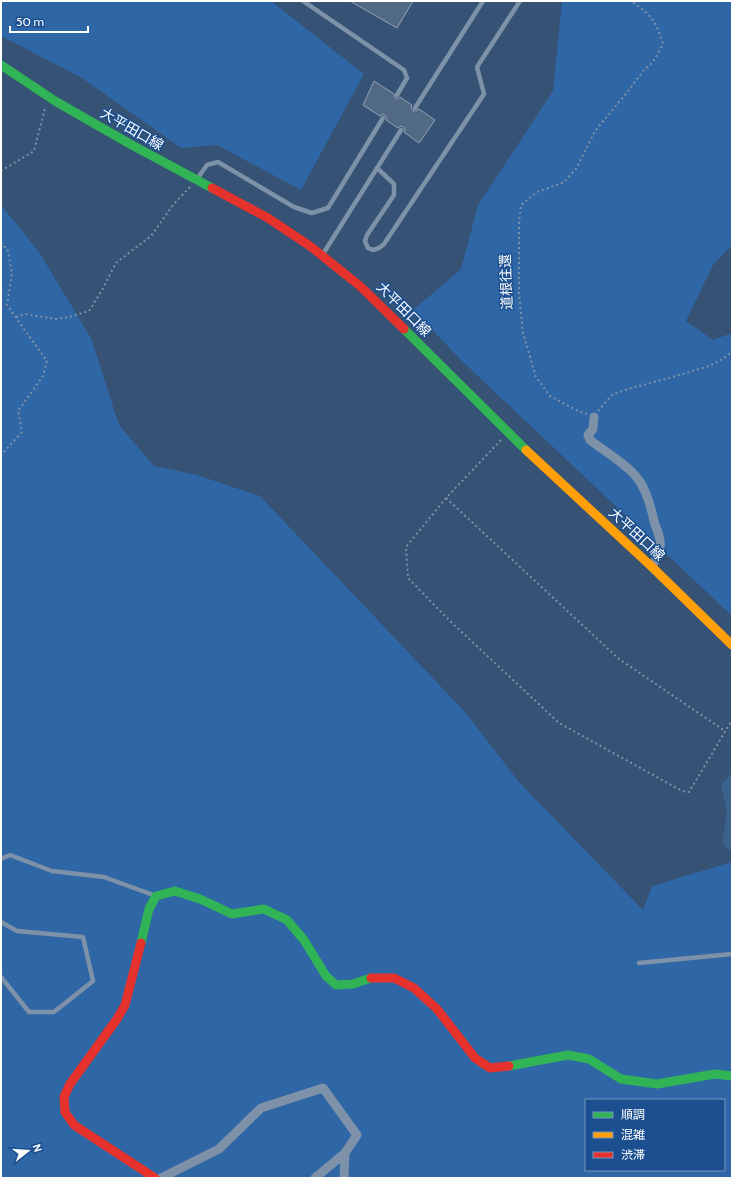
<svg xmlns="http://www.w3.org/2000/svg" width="733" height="1179" font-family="Cabin,'Noto Sans JP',sans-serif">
<rect width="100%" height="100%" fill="#365274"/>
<g fill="#2f66a5" fill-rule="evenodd">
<polygon points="1,1 271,1 364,74 301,190 217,145 181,148 82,78 1,36"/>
<polygon points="562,1 732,1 732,245 713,265 686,321 713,340 732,333 732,616 463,362 413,310 461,269 478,205 553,91"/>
<path d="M1,205l38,47 52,86 28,87 35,41 43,9 63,21 206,217 53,69 124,128 9,-24 80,-24v316h-731zM586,1100h138v70h-138z"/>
</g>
<polygon fill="#3b618d" points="732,773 732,850 730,851 722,843 727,812 721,785"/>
<g fill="#526984" stroke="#92a2b6">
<polygon points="350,1 413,1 397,28"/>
<polygon points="374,81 394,94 395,98 397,99 400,97 412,105 411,108 413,111 416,111 419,109 435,120 419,143 404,132 405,130 403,127 401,126 398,128 386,120 387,118 385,115 383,114 380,116 363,105"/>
</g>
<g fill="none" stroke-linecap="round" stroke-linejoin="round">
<g stroke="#7d92a8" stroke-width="2" stroke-dasharray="2 3" stroke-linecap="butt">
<polyline points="1,171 34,151 45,108"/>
<polyline points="1,242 8,251 12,274 7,305 47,361 43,376 18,411 22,432 1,455"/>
<polyline points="16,317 25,314 56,319 69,317 89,311 102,290 116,263 151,236 173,205 190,187"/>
<polyline points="598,411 612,395 628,389 669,378 709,366 721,360 732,352"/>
<path d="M587,414l-11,-4 -26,-14 -14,-19 -13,-44 -4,-39v-71l2,-18 16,-13 14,-5 13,-5 12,-13 19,-38 30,-36 19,-25 9,-8 10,-18c-7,-24 -12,-29 -32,-43"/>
<polyline points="501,440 446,498 406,547 408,578 450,621 559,723 682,791 689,792 732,720"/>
<polyline points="446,498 619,659 725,731"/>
</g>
<g stroke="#7d92a8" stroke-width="4.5">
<polyline points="303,1 404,70 407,78 397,95"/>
<polyline points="415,108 483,1"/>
<polyline points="377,168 394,184 394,195 367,235 365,241 368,248 373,250 379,248 384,244 484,94 477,67 520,1"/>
<polyline points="197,179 207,165 218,162 294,207 312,213 328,208 383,118"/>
<polyline points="323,254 401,130"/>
<polyline points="1,859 10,855 52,871 104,877 156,896"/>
<polyline points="1,922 17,931 83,937 93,981 54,1012 29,1012 1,977"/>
<polyline points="639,963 732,954"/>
</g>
<g stroke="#7d92a8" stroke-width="9">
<path d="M594,417l-1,12 -5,6 2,5c15,12 37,24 48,39 9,12 13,28 16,42 1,5 4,10 5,15 4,12 -2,21 -7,31"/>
<polyline points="161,1178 219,1149 261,1108 323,1088 357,1135 345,1153 315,1178"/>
<polyline points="344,1178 345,1153"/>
</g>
<g stroke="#30b455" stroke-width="9">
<polyline points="1,65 55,101 130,144 212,188"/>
<polyline points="404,329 526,450"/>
<polyline points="141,943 149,909 156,896 175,891 200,899 232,914 264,909 287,920 304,940 326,976 336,985 353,984 371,978"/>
<polyline points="509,1066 568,1055 589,1059 621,1079 657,1084 715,1074 732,1076"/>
</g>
<polyline stroke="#ff9f0a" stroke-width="9" points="526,450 652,567 732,645"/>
<g stroke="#e5322d" stroke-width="9">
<polyline points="212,188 268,218 310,246 360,286 404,329"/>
<polyline points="141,943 125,1005 117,1019 70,1084 64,1097 65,1112 74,1125 155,1178"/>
<polyline points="371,978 394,978 414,988 437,1009 475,1058 490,1068 509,1066"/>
</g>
</g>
<g text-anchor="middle" stroke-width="3" stroke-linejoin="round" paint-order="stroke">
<g font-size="14" fill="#fff" stroke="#1b4f8f">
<text transform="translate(132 129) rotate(30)" y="5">大平田口線</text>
<text transform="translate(506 282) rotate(-92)" y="5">道根往還</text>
<text transform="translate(404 309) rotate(45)" y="5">大平田口線</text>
<text transform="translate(637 534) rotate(43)" y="5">大平田口線</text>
</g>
</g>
<rect width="733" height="1179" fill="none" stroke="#ffffff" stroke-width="4"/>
<rect x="585" y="1099" width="140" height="72" fill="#1b4f8f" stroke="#7695bc"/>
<rect x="593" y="1112" width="20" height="6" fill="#30b455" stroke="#7695bc"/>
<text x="621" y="1119" font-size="12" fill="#ffffff">順調</text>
<rect x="593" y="1132" width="20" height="6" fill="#ff9f0a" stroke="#7695bc"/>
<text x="621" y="1139" font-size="12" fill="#ffffff">混雑</text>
<rect x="593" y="1152" width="20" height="6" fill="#e5322d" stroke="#7695bc"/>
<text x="621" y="1159" font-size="12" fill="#ffffff">渋滞</text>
<g transform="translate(28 1151) rotate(73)" stroke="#1b4f8f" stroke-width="3" paint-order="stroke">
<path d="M0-3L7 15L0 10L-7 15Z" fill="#ffffff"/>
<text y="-6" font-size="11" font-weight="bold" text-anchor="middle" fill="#ffffff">N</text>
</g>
<path d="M10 26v6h78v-6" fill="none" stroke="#ffffff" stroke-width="2"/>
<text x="16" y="26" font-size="12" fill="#ffffff" stroke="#1b4f8f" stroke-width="3" paint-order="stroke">50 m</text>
</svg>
